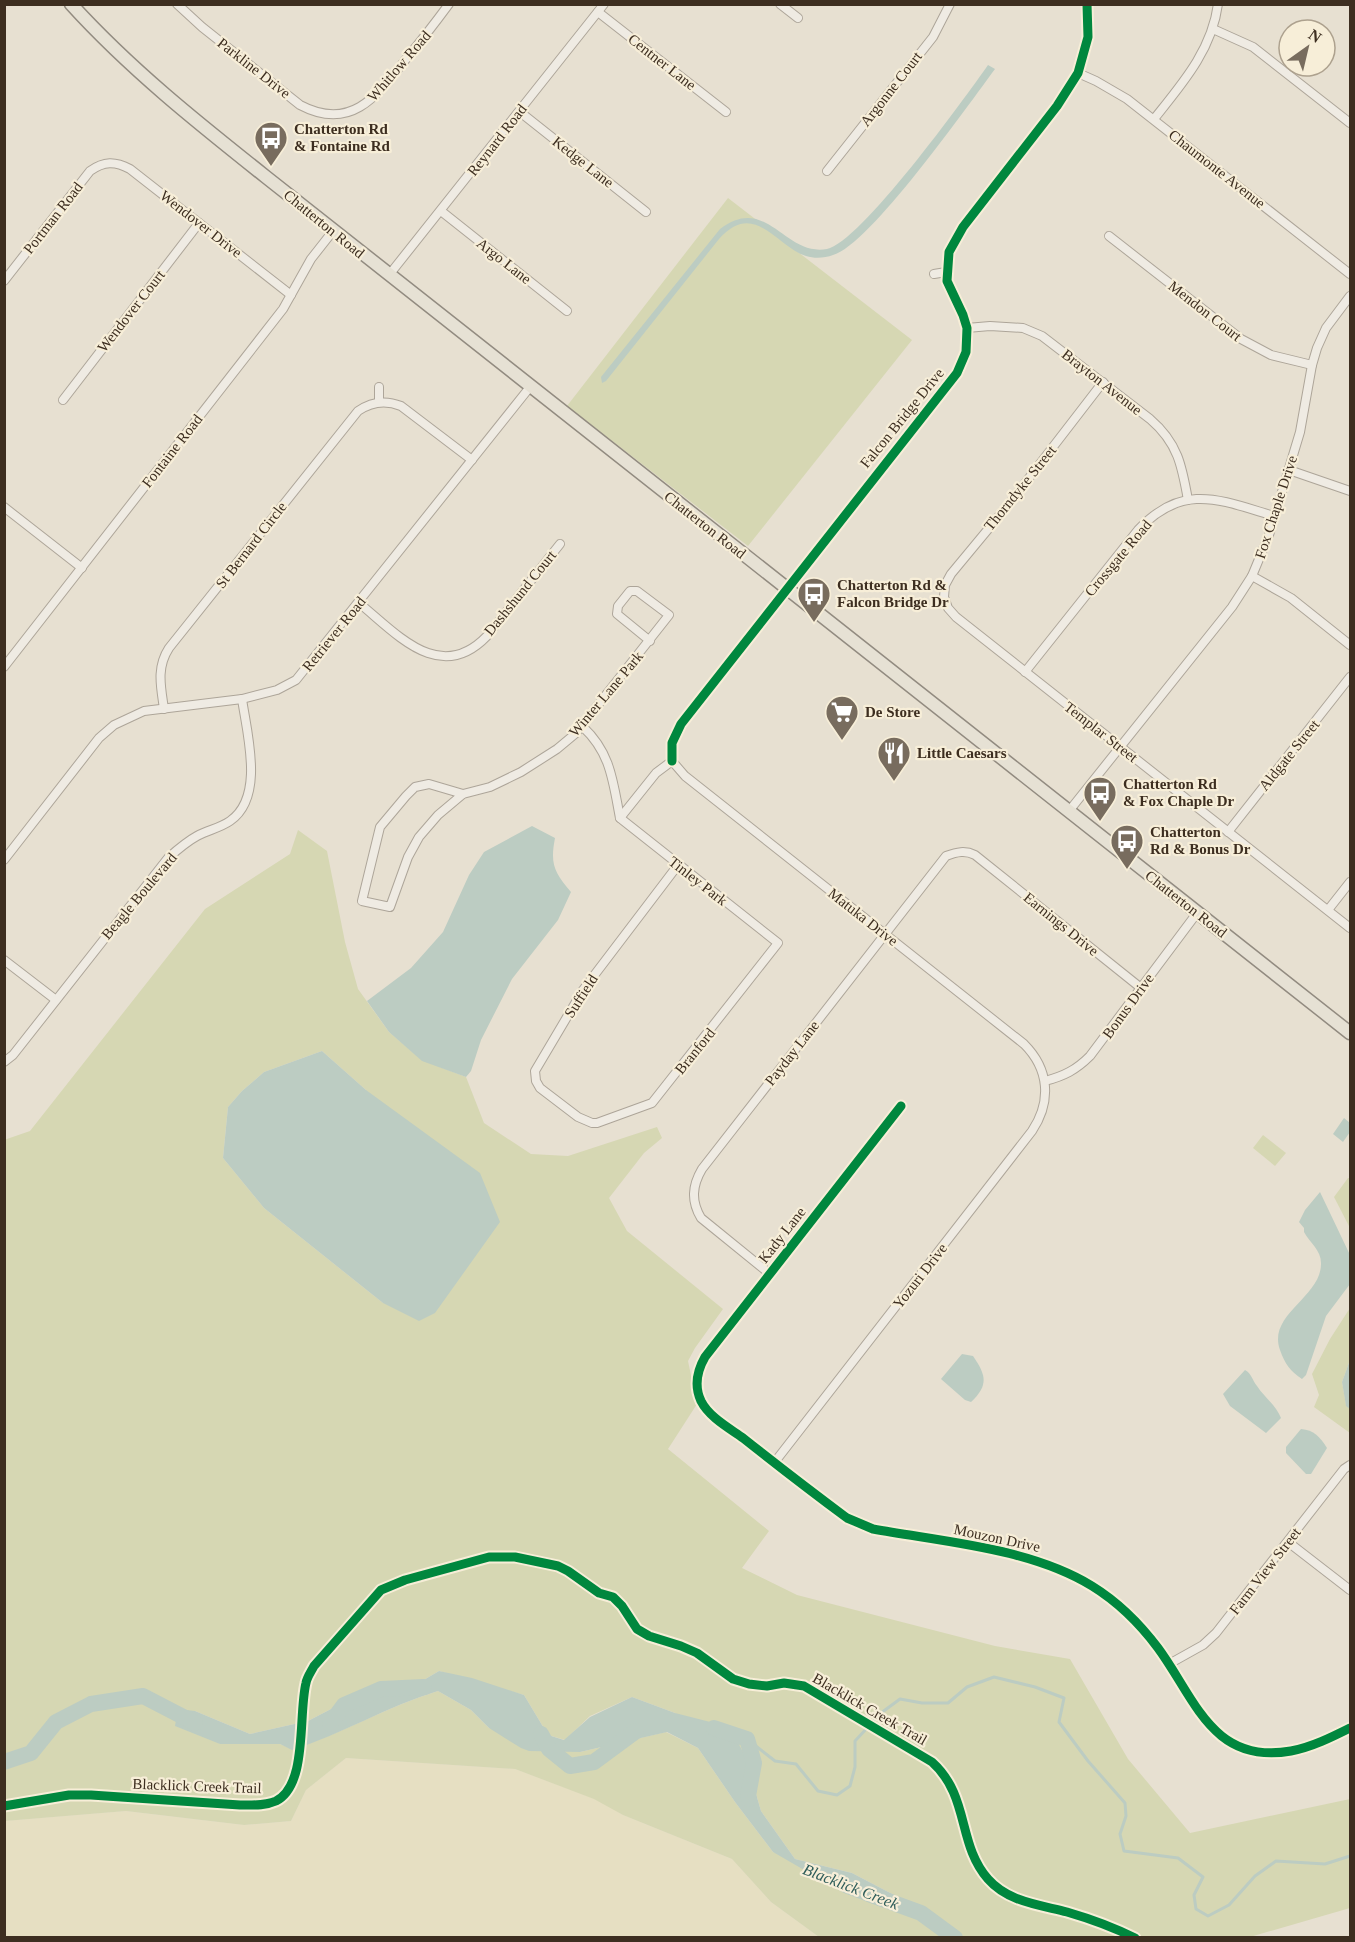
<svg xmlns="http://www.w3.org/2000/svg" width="1355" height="1942" font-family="'Times New Roman',serif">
<rect width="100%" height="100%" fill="#e7e0d1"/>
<polygon fill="#e6dfc2" points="346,1758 515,1769 598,1800 623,1815 732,1859 771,1902 819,1937 5,1937 4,1821 126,1811 244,1825 291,1821 306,1790"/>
<g fill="#d6d7b3" fill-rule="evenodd">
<polygon points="728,198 912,340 748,546 567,406"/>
<path d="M298,830l29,21 18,91 13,47 31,43 33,28 44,17 18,46 47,31 37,2 89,-29 5,11 -18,15 -35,45 18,33 96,78 -28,39 -7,13 9,43 -29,45 101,82 -27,37 55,27 198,51 75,13 58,100 62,74 160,-34v109l-100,29h-431l-48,-35 -39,-43 -109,-44 -29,-16 -79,-30 -169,-11 -40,32 -15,31 -47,4 -118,-14 -121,10 -1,-681 26,-9 175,-222 85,-55zM322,1051l44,39 17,213 -119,-95 -41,-50 5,-51 14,-16 22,-19zM439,1671l85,24 24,40 17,5 25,-24 42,-19 43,16 70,43 16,55 34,48 57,14 44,23 -123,-44 -38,-50 -37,-54 -32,-16 -86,20 -91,-24 -18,-18 -33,-19c-50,15 -96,43 -146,58l-12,-5h-60l-25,-33 55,23 58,-13 23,-12 45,-11 46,-17z"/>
<polygon points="1263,1135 1286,1153 1275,1166 1253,1148"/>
<polygon points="1348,1178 1350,1178 1350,1228 1334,1197"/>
<polygon points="1350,1308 1350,1360 1342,1382 1346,1405 1350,1409 1350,1433 1314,1407 1319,1395 1312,1374 1330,1339"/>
</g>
<g fill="#bcccc2">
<path d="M988,65l7,4c-26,35 -126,177 -162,186 -8,3 -18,4 -27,1 -30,-9 -51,-57 -87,-17l-113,142 -4,2 -1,-6 119,-148c47,-36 64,28 107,20 33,-6 138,-151 161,-184z"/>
<path d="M532,826l23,12c-5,26 -1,34 16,54l-13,28 -46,59 -31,61 -10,31 -5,6 -44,-16 -33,-29 -22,-31 44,-33 32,-36 26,-57 15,-23z"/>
<polygon points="322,1051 366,1090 480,1173 500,1222 435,1313 419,1321 383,1303 264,1208 223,1158 228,1107 242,1091 264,1072"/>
<polygon points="1344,1118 1350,1123 1350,1132 1343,1142 1333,1134"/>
<path d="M1320,1192l30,63v29l-24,32 -20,59 -4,4c-12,-8 -17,-15 -22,-29 -13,-36 42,-53 41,-87 0,-13 -11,-20 -17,-31v-4l-5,-6 6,-12z"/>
<path d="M962,1354l11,2c13,19 16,29 -2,46l-6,-2 -24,-21z"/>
<polygon points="1350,1360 1350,1409 1346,1406 1342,1382"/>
<path d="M1245,1370c7,4 7,10 12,16 7,11 19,19 24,32l-15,15 -36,-27 -7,-12z"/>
<path d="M1301,1429c13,1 19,8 26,19l-16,26h-5l-20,-21v-6z"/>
<path d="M439,1671l33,7 52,17 24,40 16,5 26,-23 42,-20 43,16 55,14 15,29 16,55 34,48 57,14 44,23 -12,12 -40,-15 -71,-41 -38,-50 -37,-54 -31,-16 -87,20 -51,-1 -8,-3 -32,-20 -18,-18 -33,-19c-50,15 -96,43 -146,59l-12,-6h-60l-45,-18 3,-17 17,2 55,23 58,-13 23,-12 46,-11 45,-17z"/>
</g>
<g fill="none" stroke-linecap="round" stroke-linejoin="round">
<polyline stroke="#bcccc2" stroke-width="3" points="747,1739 775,1761 796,1764 818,1791 837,1795 850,1786 855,1767 855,1741 881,1713 900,1699 922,1703 948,1703 967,1687 994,1677 1035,1687 1064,1698 1059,1722 1088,1761 1125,1803 1126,1816 1120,1834 1124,1851 1178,1858 1203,1877 1194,1895 1196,1909 1208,1916 1229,1905 1255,1876 1276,1861 1325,1864 1350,1856"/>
<g stroke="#bcccc2" stroke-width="16">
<polyline points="330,1724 344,1705 381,1689 424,1687"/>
<polyline points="714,1728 747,1739 754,1763 748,1796 749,1799"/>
<polyline points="541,1734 549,1749 570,1766 594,1762 636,1731"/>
<polyline points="4,1762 31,1753 56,1722 91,1704 143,1696 195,1723"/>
<polyline points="869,1894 921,1913 955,1938"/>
</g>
<defs>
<g id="minor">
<path d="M177,4l25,23 98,78c51,27 77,-9 106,-46 15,-18 29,-36 43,-55"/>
<polyline points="780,4 798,18"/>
<polyline points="598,12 726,112"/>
<polyline points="1213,29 1253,47 1350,123"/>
<polyline points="1078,73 1096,81 1127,99 1350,274"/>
<polyline points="520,112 646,212"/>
<path d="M1154,119c28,-35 58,-69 64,-115"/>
<polyline points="827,171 933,37 950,4"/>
<polyline points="441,211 567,311"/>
<polyline points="1109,236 1241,339 1271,355 1312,365"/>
<polyline points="934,274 946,272"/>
<polyline points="389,275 604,4"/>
<path d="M4,281l86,-110c14,-10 25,-10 40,-2l161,126"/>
<path d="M967,328l23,-2 33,2 19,8 108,83c28,24 32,47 38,81"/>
<polyline points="1103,382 1009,504 951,574 945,585 944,597 948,608 956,617 1350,928"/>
<polyline points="63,400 199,223"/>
<polyline points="379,402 379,387"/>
<polyline points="1289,470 1350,491"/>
<polyline points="4,507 82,568"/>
<polyline points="1252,576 1291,598 1350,645"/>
<path d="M359,603c38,31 81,82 128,33l73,-92"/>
<polyline points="4,667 283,309 311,259 333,231"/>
<path d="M1025,672l113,-142c45,-48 82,-30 136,-14"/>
<path d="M164,709c-3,-22 -8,-41 5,-61l189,-237c13,-9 28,-11 43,-5l71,54"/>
<path d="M583,727c28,26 30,55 37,91l158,125 -126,160 -55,20h-5l-14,-6 -38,-29 -4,-7 -1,-10 48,-81 95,-125"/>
<path d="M672,761l13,15 339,268c25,25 28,57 8,87l-258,332"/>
<polyline points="672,761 672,743 681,724 957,373 966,352 967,328 963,315 947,281 949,252 963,227 1057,106 1078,73 1088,37 1087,4"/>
<polyline points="463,794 429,784 415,787 406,796 380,827 362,901 390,907 408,857 419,837 438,815 463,794 490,787 521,772 557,749 575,734 669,615 637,591 630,591 618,606 617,614 650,641"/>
<polyline points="1069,811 1232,607 1252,576 1269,535 1300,432 1312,365 1317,348 1326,328 1350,296"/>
<polyline points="620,818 656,773 672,761"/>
<polyline points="1228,832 1350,677"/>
<polyline points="4,860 99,738 114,725 144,711 242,699 277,690 296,680 530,387"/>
<polyline points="1328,910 1350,882"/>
<polyline points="4,960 56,1000"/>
<path d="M4,1062l9,-7 155,-197c9,-8 18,-16 29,-22 11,-6 23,-8 33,-15 35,-24 17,-87 12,-122"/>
<path d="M1045,1081c19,-5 31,-11 45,-25l107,-143"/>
<path d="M901,1106l-196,251c-8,14 -11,29 -4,44 8,16 28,27 42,37 34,27 69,54 104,80l26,11c71,13 157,19 219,57 26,16 48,38 66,62 37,50 54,117 133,103 21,-4 41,-14 59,-23"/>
<path d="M770,1274l-69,-56c-10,-17 -9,-32 1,-49l244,-313c11,-4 19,-6 29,-1l166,133"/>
<polyline points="1288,1542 1350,1590"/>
<polyline points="1169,1664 1203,1645 1216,1633 1344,1469 1350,1465"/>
</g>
<path id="primary" d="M71,4c59,65 127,119 195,173l1084,856"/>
</defs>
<use href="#minor" stroke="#ada599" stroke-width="10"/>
<use href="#primary" stroke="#928b80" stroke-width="15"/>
<use href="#minor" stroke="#efebe3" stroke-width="8"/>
<use href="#primary" stroke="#e6e1d4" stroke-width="12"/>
<defs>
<g id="cycleway">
<polyline points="672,761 672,743 681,724 957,373 966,352 967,328 963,315 947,281 949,252 963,227 1057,106 1078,73 1088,37 1087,4"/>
<path d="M901,1106l-196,251c-8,14 -11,29 -4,44 8,16 28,27 42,37 34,27 69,54 104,80l26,11c71,13 157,19 219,57 26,16 48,38 66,62 37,50 54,117 133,103 21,-4 41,-14 59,-23"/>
<path d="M4,1806l65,-11h22l149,10c12,0 25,1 36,-4 32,-16 22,-86 30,-118 1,-6 5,-11 8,-17l67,-76 24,-10 84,-23h26l43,9 10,5 31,22 14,4 9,9 15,23 12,7 32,10 16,7 36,26 16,5 18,2 17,-3 20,3 128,76c38,34 25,82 56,117 20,23 52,26 79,33 24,7 46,15 68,26"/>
</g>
</defs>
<use href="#cycleway" stroke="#f7eed8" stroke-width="13"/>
<use href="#cycleway" stroke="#00873e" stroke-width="9"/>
</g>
<defs>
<symbol id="bus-pin" viewBox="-11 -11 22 30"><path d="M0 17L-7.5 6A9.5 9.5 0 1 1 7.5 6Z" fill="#786c5e" stroke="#f7eed8"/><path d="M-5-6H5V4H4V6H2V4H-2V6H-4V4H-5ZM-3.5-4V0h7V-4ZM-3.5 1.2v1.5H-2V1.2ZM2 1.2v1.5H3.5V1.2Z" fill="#fff"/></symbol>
<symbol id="supermarket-pin" viewBox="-11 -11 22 30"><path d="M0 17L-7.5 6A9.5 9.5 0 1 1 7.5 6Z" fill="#786c5e" stroke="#f7eed8"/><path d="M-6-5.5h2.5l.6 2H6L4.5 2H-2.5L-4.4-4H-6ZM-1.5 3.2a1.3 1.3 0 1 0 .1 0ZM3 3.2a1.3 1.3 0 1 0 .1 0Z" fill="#fff"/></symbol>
<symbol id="restaurant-pin" viewBox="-11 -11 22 30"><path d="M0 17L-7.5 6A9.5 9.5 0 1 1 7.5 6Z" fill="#786c5e" stroke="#f7eed8"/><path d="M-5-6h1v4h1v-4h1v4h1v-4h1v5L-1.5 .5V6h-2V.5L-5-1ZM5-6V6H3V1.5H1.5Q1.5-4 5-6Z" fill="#fff"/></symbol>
</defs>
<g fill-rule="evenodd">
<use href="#bus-pin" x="252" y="119" width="38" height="52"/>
<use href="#bus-pin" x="795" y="575" width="38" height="52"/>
<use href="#supermarket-pin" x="823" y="693" width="38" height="52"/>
<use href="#restaurant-pin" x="875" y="734" width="38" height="52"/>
<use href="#bus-pin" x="1081" y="774" width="38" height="52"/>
<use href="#bus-pin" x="1108" y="822" width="38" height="52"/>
</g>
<g text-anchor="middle" stroke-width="4.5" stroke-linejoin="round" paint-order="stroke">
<g font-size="15" fill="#3d2e20" stroke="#f7eed8">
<text transform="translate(662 62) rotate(38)" y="5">Centner Lane</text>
<text transform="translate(399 66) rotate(-49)" y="5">Whitlow Road</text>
<text transform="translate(254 68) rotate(38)" y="5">Parkline Drive</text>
<text transform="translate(891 89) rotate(-52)" y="5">Argonne Court</text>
<text transform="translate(497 140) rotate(-52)" y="5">Reynard Road</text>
<text transform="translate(583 162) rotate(38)" y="5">Kedge Lane</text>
<text transform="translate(1217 169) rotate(38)" y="5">Chaumonte Avenue</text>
<text transform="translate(53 218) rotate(-52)" y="5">Portman Road</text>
<text transform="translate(201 224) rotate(38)" y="5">Wendover Drive</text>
<text transform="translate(324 224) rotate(39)" y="5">Chatterton Road</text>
<text transform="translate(504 261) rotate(38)" y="5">Argo Lane</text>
<text transform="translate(131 311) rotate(-52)" y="5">Wendover Court</text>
<text transform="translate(1205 311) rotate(38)" y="5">Mendon Court</text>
<text transform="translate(1102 382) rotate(38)" y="5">Brayton Avenue</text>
<text transform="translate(902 418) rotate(-51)" y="5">Falcon Bridge Drive</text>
<text transform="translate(172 451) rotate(-52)" y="5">Fontaine Road</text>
<text transform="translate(1020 488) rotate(-51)" y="5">Thorndyke Street</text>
<text transform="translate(1276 507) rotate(-72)" y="5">Fox Chaple Drive</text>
<text transform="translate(705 525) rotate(38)" y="5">Chatterton Road</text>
<text transform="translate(251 545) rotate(-52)" y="5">St Bernard Circle</text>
<text transform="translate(1118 558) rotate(-50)" y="5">Crossgate Road</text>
<text transform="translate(520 593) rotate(-51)" y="5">Dashshund Court</text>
<text transform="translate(334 634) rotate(-51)" y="5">Retriever Road</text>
<text transform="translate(606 694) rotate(-50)" y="5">Winter Lane Park</text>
<text transform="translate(1101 732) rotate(38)" y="5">Templar Street</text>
<text transform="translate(1289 755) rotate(-51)" y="5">Aldgate Street</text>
<text transform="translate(698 881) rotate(38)" y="5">Tinley Park</text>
<text transform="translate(139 896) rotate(-50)" y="5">Beagle Boulevard</text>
<text transform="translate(1186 904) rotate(38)" y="5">Chatterton Road</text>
<text transform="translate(863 917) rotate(38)" y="5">Matuka Drive</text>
<text transform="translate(1061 924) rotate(39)" y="5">Earnings Drive</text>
<text transform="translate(581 996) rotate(-57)" y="5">Suffield</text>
<text transform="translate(1128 1006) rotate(-54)" y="5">Bonus Drive</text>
<text transform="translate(695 1051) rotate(-51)" y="5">Branford</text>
<text transform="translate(792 1053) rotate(-52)" y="5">Payday Lane</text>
<text transform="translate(782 1235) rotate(-52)" y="5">Kady Lane</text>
<text transform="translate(920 1276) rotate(-52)" y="5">Yozuri Drive</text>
<text transform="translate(997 1538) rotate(12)" y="5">Mouzon Drive</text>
<text transform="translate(1265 1571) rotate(-52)" y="5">Farm View Street</text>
<text transform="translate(870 1709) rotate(30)" y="5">Blacklick Creek Trail</text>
<text transform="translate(197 1786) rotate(2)" y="5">Blacklick Creek Trail</text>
</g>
<g font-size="15" font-weight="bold" fill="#3d2e20" stroke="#f7eed8" text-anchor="start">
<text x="294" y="134">Chatterton Rd<tspan x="294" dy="17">&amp; Fontaine Rd</tspan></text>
<text x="837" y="590">Chatterton Rd &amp;<tspan x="837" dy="17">Falcon Bridge Dr</tspan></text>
<text x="865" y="717">De Store</text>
<text x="917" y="758">Little Caesars</text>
<text x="1123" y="789">Chatterton Rd<tspan x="1123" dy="17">&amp; Fox Chaple Dr</tspan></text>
<text x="1150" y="837">Chatterton<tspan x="1150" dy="17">Rd &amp; Bonus Dr</tspan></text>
</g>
<g font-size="16" font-style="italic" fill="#2f5d5a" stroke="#f7eed8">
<text transform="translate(851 1886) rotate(21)" y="6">Blacklick Creek</text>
</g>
</g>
<rect width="1355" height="1942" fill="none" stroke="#3d2e20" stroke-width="12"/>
<g transform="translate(1307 48) rotate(34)"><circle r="28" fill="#f7eed8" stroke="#ada18e" stroke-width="1.5"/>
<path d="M0-4.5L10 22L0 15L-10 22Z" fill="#786c5e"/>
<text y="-9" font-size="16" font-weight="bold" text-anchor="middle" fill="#3d2e20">N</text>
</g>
</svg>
